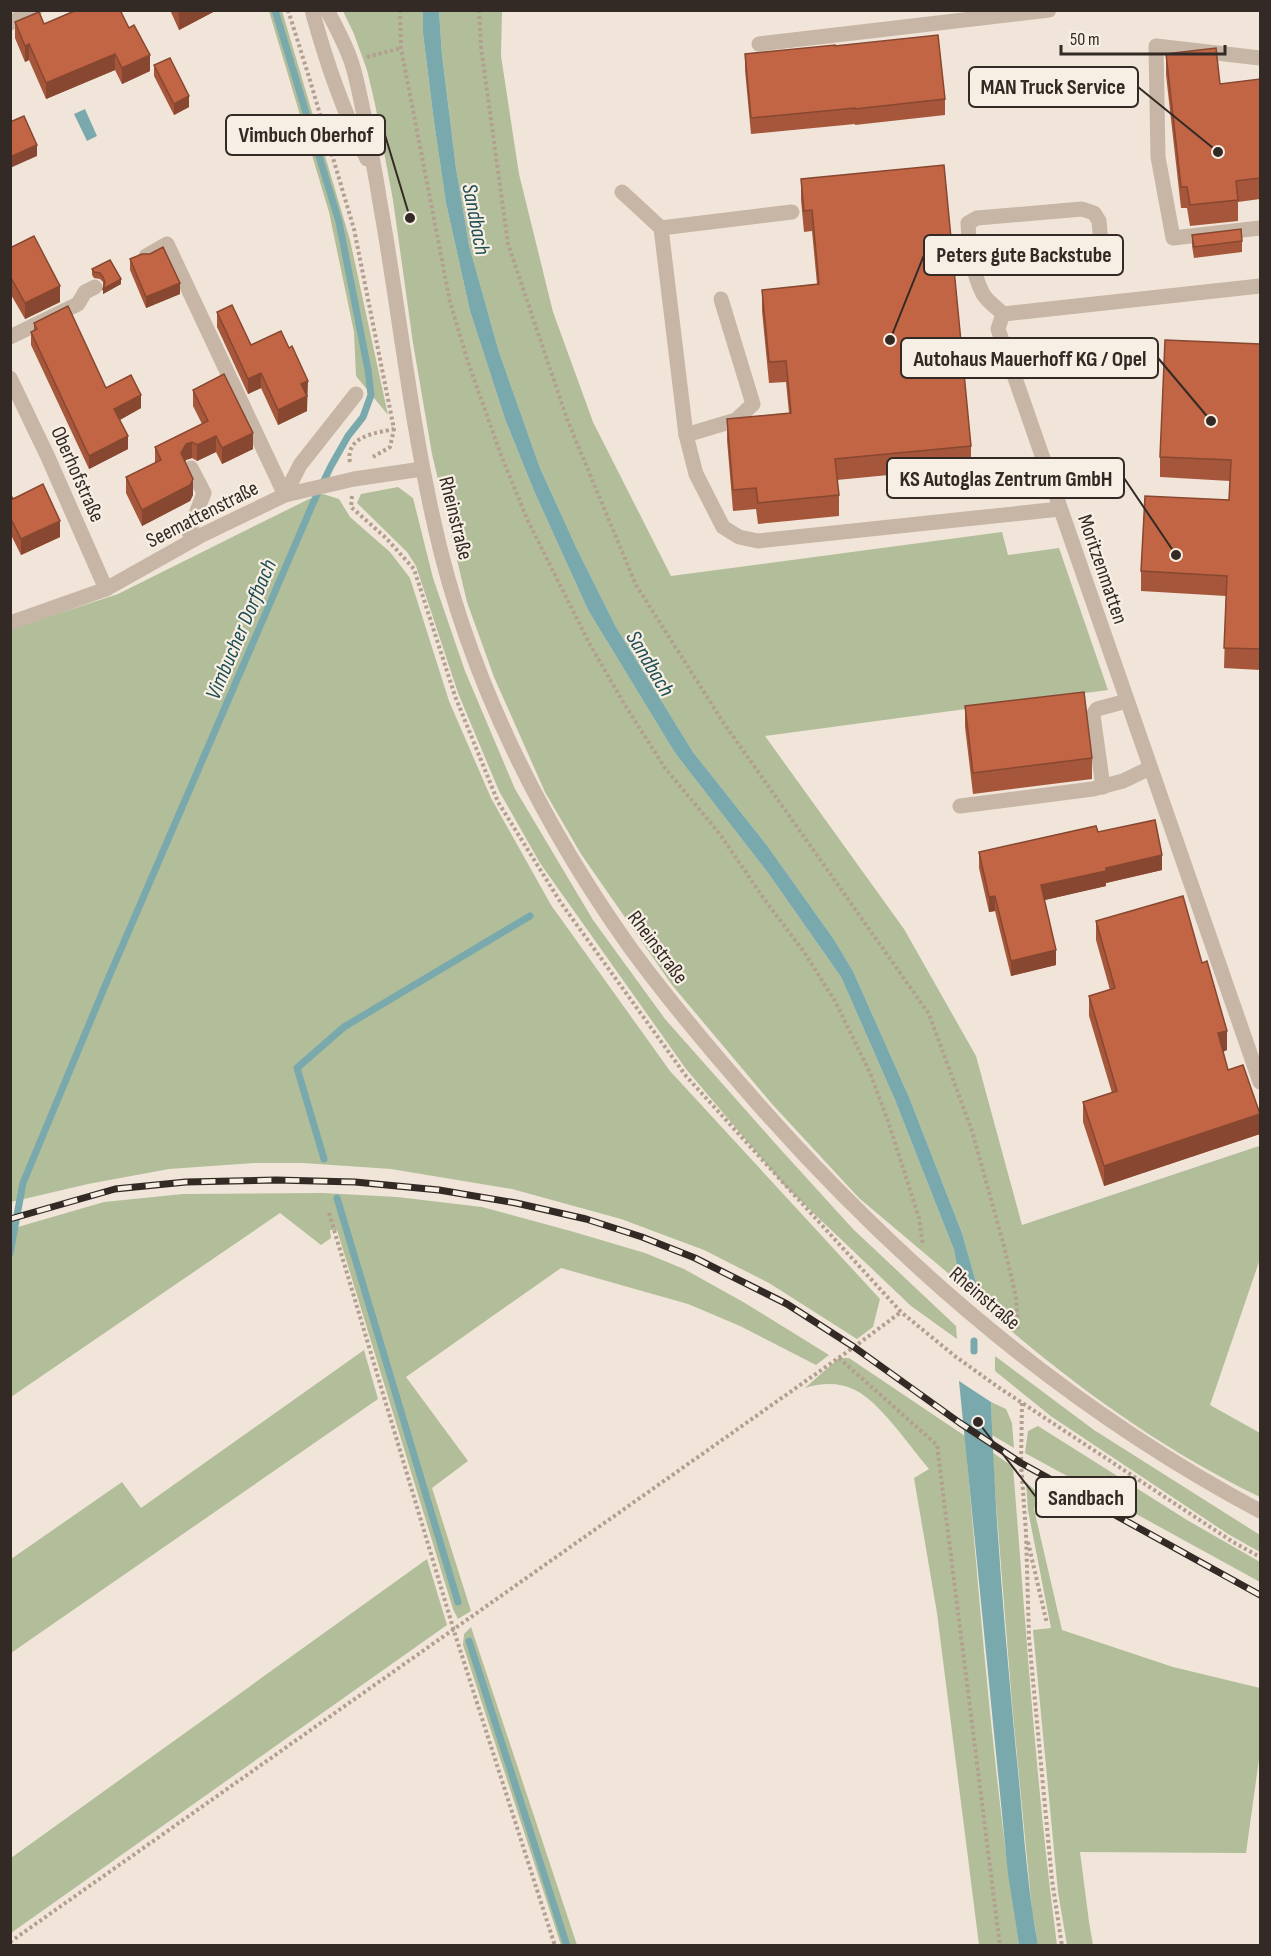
<svg xmlns="http://www.w3.org/2000/svg" width="1271" height="1956" font-family="'Sofia Sans Condensed',sans-serif">
<rect width="100%" height="100%" fill="#f0e5d8"/>
<g fill="#b1be99">
<polygon points="269,11 282,11 350,240 388,415 356,376 354,332 329,212"/>
<polygon points="343,11 423,11 423,33 434,122 446,203 470,311 505,419 534,491 588,610 675,753 768,873 841,977 895,1100 954,1250 957,1266 955,1279 859,1198 772,1104 672,985 581,854 545,792 494,677 467,602 432,454 413,343 393,200 375,104 367,70 354,34"/>
<path d="M439,11h63l-1,45 18,118 34,138 40,110 78,154 331,-44 6,23 51,-7 49,142 -343,46 139,193 72,127 46,169 237,-79 1,113 -50,146 50,28v64c-102,-49 -197,-119 -281,-194l-3,-21 -14,-49 -53,-136 -56,-126 -20,-33 -67,-94 -73,-92 -77,-125 -39,-78 -37,-81 -41,-116 -30,-107 -13,-77 -14,-113z"/>
<polygon points="398,487 413,498 433,578 465,671 515,789 593,920 665,1019 782,1151 853,1229 956,1326 957,1339 911,1306 784,1185 686,1069 540,863 499,791 458,693 416,566 407,552 357,503 361,494"/>
<polygon points="323,494 339,499 350,517 390,552 410,578 449,701 491,798 551,905 670,1071 880,1299 873,1327 857,1339 769,1283 704,1250 621,1219 512,1189 391,1169 303,1163 254,1163 169,1169 88,1184 11,1202 11,629 118,594 309,499"/>
<polygon points="323,1193 397,1197 482,1207 574,1232 645,1253 684,1269 745,1303 829,1355 816,1365 740,1326 688,1304 561,1268 406,1377 468,1461 432,1488 471,1611 458,1619 453,1609 337,1230 330,1230 331,1238 321,1245 280,1213 11,1397 11,1229 104,1202 183,1194"/>
<polygon points="364,1350 378,1399 11,1653 11,1559 122,1482 141,1508"/>
<polygon points="995,1356 1094,1430 1260,1535 1260,1552 1228,1534 1052,1417 995,1371"/>
<path d="M839,1358h10l116,78c15,170 28,341 54,509h-40l-42,-332 -23,-135 15,-9c-19,-22 -49,-67 -74,-79 -16,-8 -34,-7 -50,-2z"/>
<polygon points="991,1402 1006,1409 1012,1423 1014,1448 992,1435"/>
<polygon points="1038,1426 1187,1520 1260,1562 1260,1582 1025,1453 1028,1431"/>
<path d="M992,1452l21,15c13,160 23,320 44,478h-19l-6,-35 -20,-206z"/>
<polygon points="1026,1482 1040,1495 1034,1509 1062,1630 1173,1667 1260,1688 1260,1752 1246,1853 1080,1852 1089,1922 1093,1945 1067,1945 1058,1892 1033,1630 1051,1628 1028,1510"/>
<polygon points="427,1559 447,1625 11,1933 11,1858"/>
<polygon points="471,1627 577,1945 561,1945 463,1645 464,1634"/>
</g>
<g fill="#79a9ac">
<polygon points="423,11 439,11 442,55 456,168 469,245 499,352 540,468 577,549 616,627 693,752 766,844 833,938 853,971 909,1097 962,1233 976,1282 979,1303 955,1279 957,1266 954,1250 895,1100 841,977 768,873 675,753 588,610 534,491 505,419 470,311 446,203 434,122 423,33"/>
<polygon points="85,109 97,136 87,141 74,114"/>
<path d="M959,1381l32,21c4,116 14,233 25,349 7,65 10,130 22,194h-19l-11,-71z"/>
</g>
<g fill="none" stroke-linecap="round" stroke-linejoin="round">
<g stroke="#79a9ac" stroke-width="7">
<polyline points="324,1159 297,1068 344,1027 530,916"/>
<polyline points="337,1198 458,1602"/>
<polyline points="10,1253 23,1183 105,986 314,501 331,466 348,436 363,417 371,395 368,370 339,222 275,10"/>
<polyline points="974,1351 974,1341"/>
<polyline points="469,1641 567,1946"/>
</g>
<g stroke="#b39f90" stroke-width="4" stroke-dasharray="3 3" stroke-linecap="butt">
<polyline points="288,10 309,77 354,229 394,429 390,447 373,457"/>
<polyline points="400,10 401,48 450,302 468,362 501,455 528,521 588,641 623,702 665,768 719,833 767,903 804,952 835,1001 870,1073 888,1121 919,1218 923,1246"/>
<polyline points="479,10 481,47 508,244 567,419 636,585 723,722 929,1014 972,1131 1004,1246 1016,1297 1018,1329"/>
<polyline points="367,57 401,48"/>
<path d="M350,462c-5,-26 26,-29 44,-33"/>
<polyline points="352,496 351,507 386,538 414,569 455,696 498,802 561,903 686,1076 901,1312 956,1357 1001,1389 1233,1542 1260,1557"/>
<polyline points="329,1213 454,1631 555,1946"/>
<polyline points="839,1358 937,1445 1000,1946"/>
<polyline points="1022,1403 1021,1463 1026,1533 1029,1638 1052,1880 1062,1946"/>
<polyline points="1028,1542 1047,1624"/>
<polyline points="10,1942 854,1347 901,1312"/>
</g>
<g stroke="#c7b5a5" stroke-width="15">
<path d="M312,10c14,52 31,101 55,149"/>
<path d="M327,10c9,17 18,33 24,51 6,17 9,36 13,54 5,27 11,55 15,82 20,110 31,221 56,330 33,149 106,295 194,419 40,55 84,107 129,158 144,163 310,305 502,407"/>
<polyline points="10,23 35,10"/>
<polyline points="759,44 1049,10"/>
<polyline points="1260,58 1156,46 1158,157 1173,238 1260,228"/>
<polyline points="622,192 661,228 686,435 696,474 723,527 739,537 758,541 1060,509"/>
<polyline points="661,228 792,212"/>
<polyline points="146,256 167,244 285,495 300,465 356,394"/>
<path d="M974,268l128,-14 -3,-33 -5,-8 -12,-4 -105,9 -9,5c1,22 4,50 15,71 4,7 14,14 20,20"/>
<polyline points="1260,286 1003,314 998,329 1260,1082"/>
<polyline points="10,337 78,304 85,292 95,287"/>
<polyline points="10,378 47,455 106,589"/>
<polyline points="686,435 736,420 753,404 721,299"/>
<polyline points="191,468 204,493 189,532 193,540"/>
<polyline points="10,623 106,589 202,535 285,495 354,479 422,469"/>
<polyline points="1103,787 1093,715 1097,709 1127,701"/>
<polyline points="960,806 1093,789 1123,781 1150,768"/>
</g>
<defs>
<polyline id="rail" points="10,1219 115,1189 186,1182 276,1180 355,1182 439,1190 516,1203 586,1219 642,1237 695,1258 787,1304 854,1347 960,1423 1021,1463 1260,1595"/>
</defs>
<use href="#rail" stroke="#332a26" stroke-width="7"/>
<use href="#rail" stroke="#f8efe4" stroke-width="4.5" stroke-dasharray="14" stroke-linecap="butt"/>
</g>
<g fill="#a6573b">
<polygon points="75,10 120,10 150,71 122,84 115,70 46,99 29,60 25,62 15,38 15,22 44,24"/>
<polygon points="170,10 217,10 179,30"/>
<polygon points="835,46 945,99 945,115 855,125 855,124 751,134 745,70 745,54"/>
<polygon points="1166,54 1220,84 1260,79 1260,199 1238,202 1238,221 1190,226 1187,208 1181,208 1166,75"/>
<polygon points="154,65 189,107 174,115 154,76"/>
<polygon points="801,179 971,446 971,467 837,480 839,495 839,516 758,524 756,509 733,511 727,440 727,419 789,413 786,382 769,383 762,311 762,290 817,284 812,231 804,232 801,200"/>
<polygon points="1192,235 1242,241 1242,252 1194,258 1192,246"/>
<polygon points="10,248 60,302 25,319 10,293"/>
<polygon points="130,259 180,294 146,308 130,270"/>
<polygon points="92,269 121,284 103,294 103,282 100,279 94,278 92,275"/>
<polygon points="217,312 251,345 308,396 307,396 307,411 278,425 261,388 248,394 217,327"/>
<polygon points="34,323 106,388 141,408 120,420 128,449 89,469 31,345 31,332 34,331"/>
<polygon points="1260,344 1260,670 1224,668 1226,596 1141,591 1141,571 1229,500 1230,481 1160,477 1160,457"/>
<polygon points="193,390 253,449 222,464 216,452 197,461 192,458 186,460 185,462 193,495 190,501 142,526 126,493 126,477 155,463 155,447 202,424 193,406"/>
<polygon points="10,494 13,499 60,537 21,555 10,533"/>
<polygon points="965,706 1092,758 1092,779 973,794 965,727"/>
<polygon points="1098,832 1162,870 1106,883 1106,886 1044,900 1056,965 1011,976 995,911 989,912 979,868 979,852"/>
<polygon points="1096,921 1227,1050 1223,1052 1228,1070 1260,1134 1104,1186 1083,1122 1083,1102 1112,1093 1089,1016 1089,996 1110,990 1096,940"/>
</g>
<g fill="#874730">
<polygon points="186,10 217,10 179,30 179,14"/>
<polygon points="29,44 29,60 25,62 25,46"/>
<polygon points="115,54 115,70 46,99 46,83"/>
<polygon points="150,55 150,71 122,84 122,68"/>
<polygon points="189,96 189,107 174,115 174,104"/>
<polygon points="37,145 37,156 10,168 10,157"/>
<polygon points="121,279 121,284 103,294 103,289"/>
<polygon points="180,283 180,294 146,308 146,297"/>
<polygon points="60,286 60,302 25,319 25,303"/>
<polygon points="261,373 261,388 248,394 248,379"/>
<polygon points="308,381 307,411 278,425 278,410 301,384"/>
<polygon points="141,395 141,408 114,423 114,409"/>
<polygon points="253,433 253,449 222,464 222,448"/>
<polygon points="128,436 128,449 89,469 89,456"/>
<polygon points="216,436 216,452 197,461 197,445"/>
<polygon points="192,442 192,458 186,460 181,469 181,453 186,444"/>
<polygon points="193,479 193,495 190,501 142,526 142,510"/>
<polygon points="60,521 60,537 21,555 21,539"/>
<polygon points="1162,855 1162,870 1106,883 1106,886 1041,901 1041,885 1106,868"/>
<polygon points="995,896 995,911 989,912 989,897"/>
<polygon points="1056,950 1056,965 1011,976 1011,961"/>
<polygon points="1227,1031 1227,1050 1218,1053 1218,1033"/>
<polygon points="1260,1114 1260,1134 1104,1186 1104,1166"/>
</g>
<g fill="#c16545" stroke="#874730" stroke-width="1.5">
<polygon points="77,10 120,10 129,28 134,25 150,55 122,68 115,54 46,83 29,44 25,46 15,22 39,12 44,24"/>
<polygon points="178,10 186,10 179,14"/>
<polygon points="938,35 945,99 855,109 855,108 751,118 745,54 835,45 835,46"/>
<polygon points="1216,48 1220,84 1260,79 1260,178 1236,181 1238,200 1190,205 1187,187 1181,187 1166,54"/>
<polygon points="170,58 189,96 174,104 154,65"/>
<polygon points="24,116 37,145 10,157 10,122"/>
<polygon points="944,165 971,446 835,459 839,495 758,503 756,488 733,490 727,419 791,413 786,361 769,362 762,290 819,284 812,210 804,211 801,179"/>
<polygon points="1241,229 1242,241 1194,247 1192,235"/>
<polygon points="34,236 60,286 25,303 10,276 10,248"/>
<polygon points="163,247 180,283 146,297 130,259 142,254 150,254"/>
<polygon points="110,260 121,279 103,289 105,282 103,277 100,273 94,272 92,269"/>
<polygon points="232,305 251,345 281,331 289,348 292,346 308,381 301,384 307,396 278,410 261,373 248,379 217,312"/>
<polygon points="68,306 106,388 131,375 141,395 114,409 128,436 89,456 31,332 37,329 34,323"/>
<polygon points="1165,340 1260,344 1260,649 1224,648 1227,576 1141,571 1145,496 1229,500 1231,460 1160,457"/>
<polygon points="224,374 253,433 222,448 216,436 197,445 192,442 186,444 181,453 193,479 190,485 142,510 126,477 161,460 155,447 208,421 193,390"/>
<polygon points="43,484 60,521 21,539 10,517 10,494 13,499"/>
<polygon points="1084,692 1092,758 973,773 965,706"/>
<polygon points="1155,820 1162,855 1106,868 1106,871 1041,885 1056,950 1011,961 995,896 989,897 979,852 1096,826 1098,832"/>
<polygon points="1183,896 1202,963 1207,961 1227,1031 1218,1033 1228,1070 1243,1065 1260,1114 1104,1166 1083,1102 1117,1091 1089,996 1115,988 1096,921"/>
</g>
<g text-anchor="middle" stroke-width="4.5" stroke-linejoin="round" paint-order="stroke">
<g font-size="21" fill="#332a26" stroke="#f8efe4">
<text transform="translate(78 474) rotate(66)" y="7">Oberhofstraße</text>
<text transform="translate(202 514) rotate(-27)" y="7">Seemattenstraße</text>
<text transform="translate(456 518) rotate(76)" y="7">Rheinstraße</text>
<text transform="translate(1103 569) rotate(71)" y="7">Moritzenmatten</text>
<text transform="translate(658 947) rotate(53)" y="7">Rheinstraße</text>
<text transform="translate(985 1298) rotate(40)" y="7">Rheinstraße</text>
</g>
<g font-size="22" font-style="italic" fill="#1e4e53" stroke="#f8efe4">
<text transform="translate(477 219) rotate(79)" y="8">Sandbach</text>
<text transform="translate(240 629) rotate(-67)" y="8">Vimbucher Dorfbach</text>
<text transform="translate(651 663) rotate(59)" y="8">Sandbach</text>
</g>
</g>
<path fill="none" stroke="#332a26" stroke-width="2" d="M1218 152L1138 87M410 218L385 135M890 340L924 255M1211 421L1158 358M1176 555L1124 478M978 1422L1036 1497"/>
<g fill="#332a26" stroke="#f8efe4" stroke-width="2">
<circle cx="1218" cy="152" r="6"/>
<circle cx="410" cy="218" r="6"/>
<circle cx="890" cy="340" r="6"/>
<circle cx="1211" cy="421" r="6"/>
<circle cx="1176" cy="555" r="6"/>
<circle cx="978" cy="1422" r="6"/>
</g>
<g fill="#f8efe4" stroke="#332a26" stroke-width="2">
<rect x="969" y="67" width="169" height="40" rx="6"/>
<rect x="226" y="115" width="159" height="40" rx="6"/>
<rect x="924" y="235" width="199" height="40" rx="6"/>
<rect x="901" y="338" width="257" height="40" rx="6"/>
<rect x="887" y="458" width="237" height="40" rx="6"/>
<rect x="1036" y="1477" width="100" height="40" rx="6"/>
</g>
<g font-size="22" text-anchor="middle" font-weight="bold" fill="#332a26">
<text x="1053" y="94">MAN Truck Service</text>
<text x="306" y="142">Vimbuch Oberhof</text>
<text x="1024" y="262">Peters gute Backstube</text>
<text x="1030" y="366">Autohaus Mauerhoff KG / Opel</text>
<text x="1006" y="486">KS Autoglas Zentrum GmbH</text>
<text x="1086" y="1505">Sandbach</text>
</g>
<rect width="1271" height="1956" fill="none" stroke="#332a26" stroke-width="24"/>
<path d="M1061 45v9h164v-9" fill="none" stroke="#332a26" stroke-width="3"/>
<text x="1070" y="45" font-size="18" fill="#332a26" stroke="#f8efe4" stroke-width="4.5" paint-order="stroke">50 m</text>
</svg>
